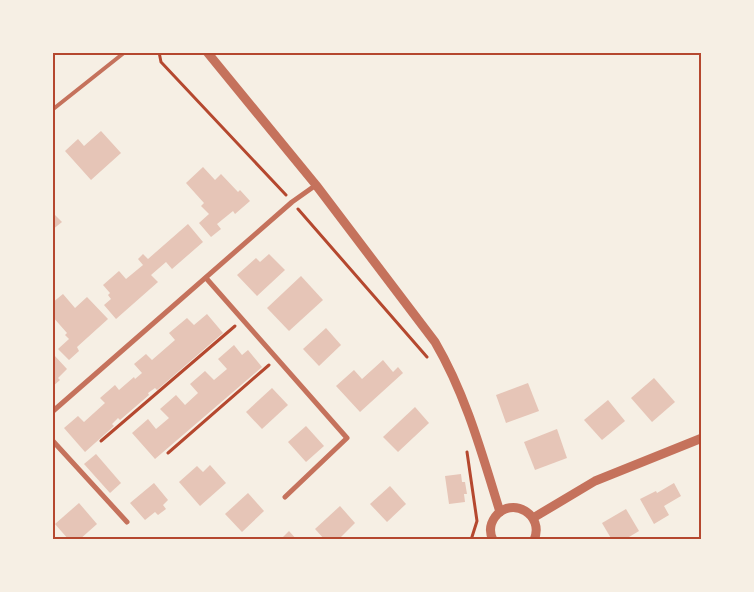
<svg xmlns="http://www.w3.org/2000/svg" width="754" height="592" font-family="Signika,sans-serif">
<rect width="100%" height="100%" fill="#f6efe4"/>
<g fill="#e6c5b7">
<polygon points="101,131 121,153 91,180 65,151 78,139 84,146"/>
<polygon points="203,167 215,180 221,174 238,192 240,190 250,201 235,214 233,211 217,224 221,229 211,237 199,223 209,214 201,206 204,203 186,183"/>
<polygon points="52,212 62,222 52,230"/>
<polygon points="188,224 203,242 172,269 166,262 151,275 158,282 116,319 104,305 111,299 108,295 110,293 103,285 119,271 126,279 143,265 138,259 143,254 148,259"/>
<polygon points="269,254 285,270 257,296 237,275 256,258 260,262"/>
<polygon points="301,276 323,300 289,331 267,308"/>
<polygon points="63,294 75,308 87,297 108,319 77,347 79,351 69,360 58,349 69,339 65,335 67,333 52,316 52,303"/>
<polygon points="207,314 223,333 157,390 155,388 148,393 149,395 120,420 118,418 112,424 114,426 85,452 64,428 78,416 84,422 105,403 100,398 115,385 119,390 134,377 135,379 142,373 134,364 146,354 152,360 175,340 169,333 187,318 194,325"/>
<polygon points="326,328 341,345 319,366 303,349"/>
<polygon points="234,345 242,355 248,350 262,367 155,459 132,433 148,419 156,429 169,418 160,409 176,395 185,405 198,393 190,384 205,371 214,380 227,369 218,359"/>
<polygon points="54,355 67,369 58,378 60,380 52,387 52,356"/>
<polygon points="383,360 393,372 398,367 403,373 360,412 336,386 354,370 362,379"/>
<polygon points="654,378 675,402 652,422 631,398"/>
<polygon points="528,383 539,411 506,423 496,395"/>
<polygon points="272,388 288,405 262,429 246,412"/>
<polygon points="608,400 625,421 602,440 584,420"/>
<polygon points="415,407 429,423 398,452 383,437"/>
<polygon points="306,426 324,446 306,462 288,442"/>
<polygon points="557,429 567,458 535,470 524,442"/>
<polygon points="96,454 121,483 110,493 84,464"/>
<polygon points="210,465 226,483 200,506 179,482 197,466 203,472"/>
<polygon points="461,474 462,482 465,482 467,494 464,494 465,502 449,504 445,476"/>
<polygon points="154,483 168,500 163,505 166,509 158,515 155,512 145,520 130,503"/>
<polygon points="674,483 681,496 664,506 669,515 654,524 640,499 656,491 657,493"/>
<polygon points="390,486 406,504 387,522 370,504"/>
<polygon points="248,493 264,511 242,532 225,514"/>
<polygon points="79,503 97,524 79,540 69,540 55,524"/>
<polygon points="340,506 355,523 338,540 325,540 315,529"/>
<polygon points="626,509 639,531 624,540 612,540 602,523"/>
<polygon points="289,531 297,540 280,540"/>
</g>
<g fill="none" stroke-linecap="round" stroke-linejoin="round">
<g stroke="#b5482f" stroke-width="3">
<polyline points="159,52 161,62 286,195"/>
<polyline points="298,209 427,357"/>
<polyline points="101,441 235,326"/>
<polyline points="467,452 477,521 471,540"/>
<polyline points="168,453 269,365"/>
</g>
<polyline stroke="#c5725c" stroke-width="4" points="52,110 125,52"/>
<g stroke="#c5725c" stroke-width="5">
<polyline points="206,278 347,438 285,497"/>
<polyline points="52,412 292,202 316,185"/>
<polyline points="52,440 127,522"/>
</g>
<g stroke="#c5725c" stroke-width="9">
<path d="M207,52l109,133 119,157c31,53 47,112 65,170"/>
<polyline points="533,518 595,481 702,438"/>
<path d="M493,540c-4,-8 -3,-16 2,-23 17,-22 50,-2 39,23"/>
</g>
</g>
<rect width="754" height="592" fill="none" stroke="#f6efe4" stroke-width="108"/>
<rect x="54" y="54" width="646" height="484" fill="none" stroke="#b5482f" stroke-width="2"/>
</svg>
